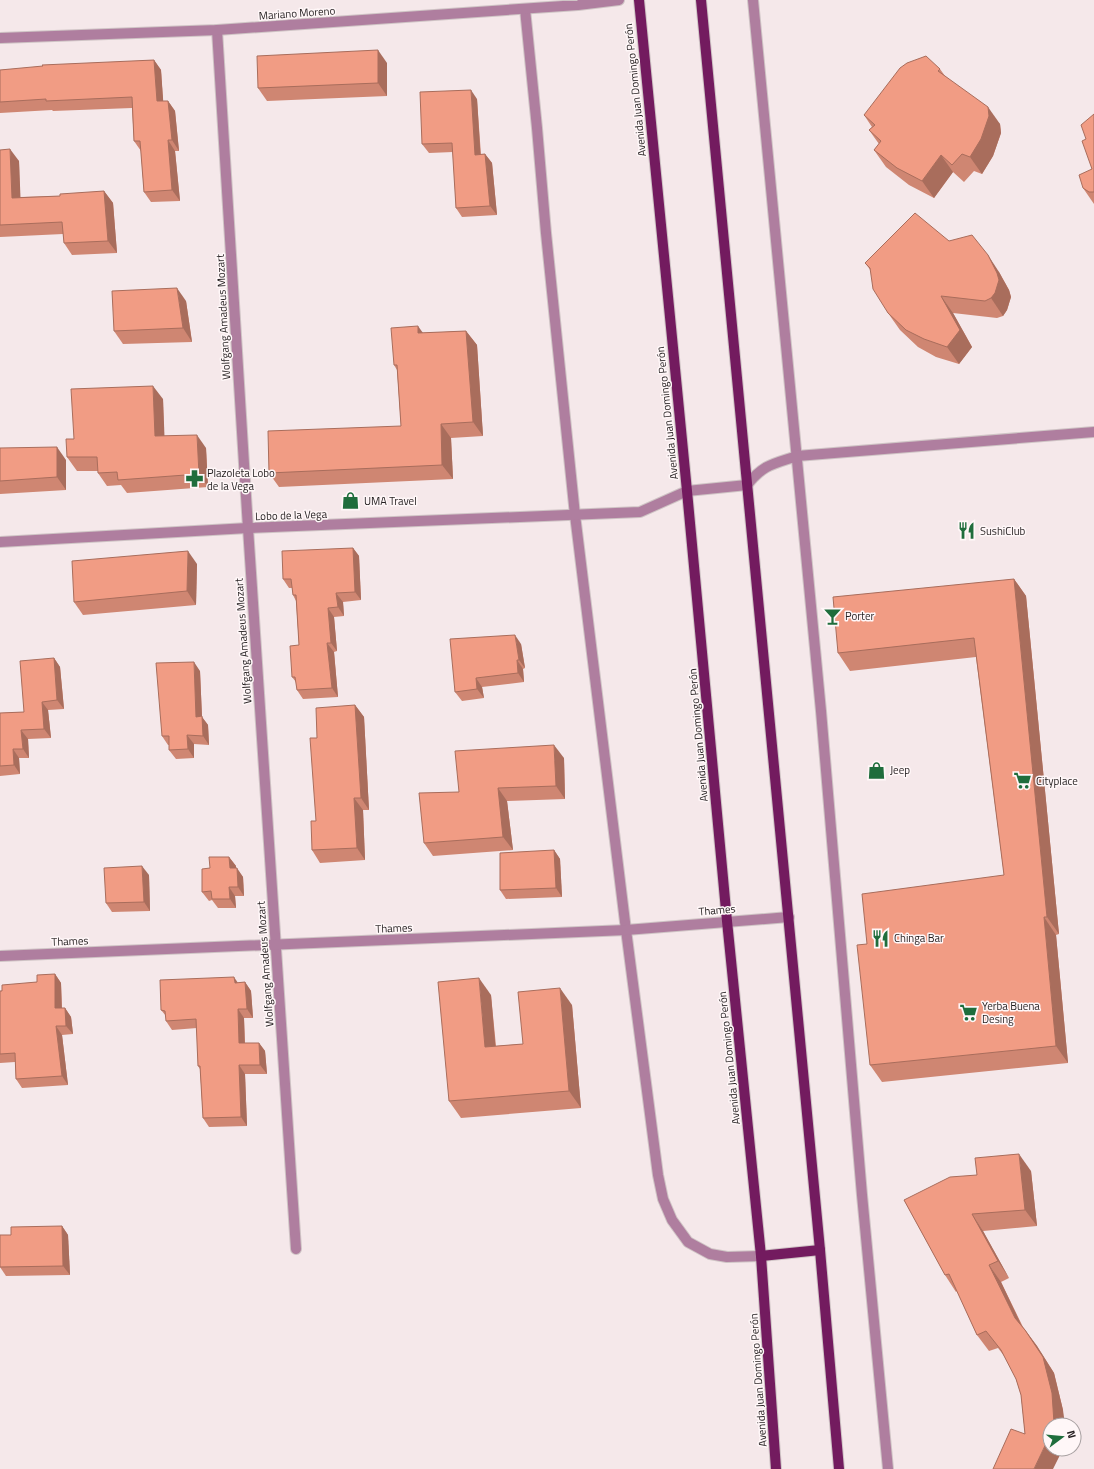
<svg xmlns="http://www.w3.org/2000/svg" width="1094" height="1469" font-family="'Titillium Web',sans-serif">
<rect width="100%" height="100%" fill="#f5e8ea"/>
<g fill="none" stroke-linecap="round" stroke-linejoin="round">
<defs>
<g id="minor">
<polyline points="753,0 821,711 862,1195 888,1469"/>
<polyline points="525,9 537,128 546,233 575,515 626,930 658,1175 663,1199 672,1220 688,1242 710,1254 727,1257 761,1256"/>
<polyline points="217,30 248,528 296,1249"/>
<path d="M747,485c17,-21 26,-21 50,-29l297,-24"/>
<polyline points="0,956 626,930 789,917"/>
</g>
<g id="tertiary">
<polyline points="0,38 217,30 578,5 619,0"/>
<polyline points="0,542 248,528 640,512 687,491 747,485"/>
</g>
<g id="primary">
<polyline points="639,0 687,491 727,921 761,1256 776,1469"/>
<polyline points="701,0 820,1250 839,1469"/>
<polyline points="761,1256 820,1250"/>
</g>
</defs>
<use href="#minor" stroke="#cfc4c5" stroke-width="12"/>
<use href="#tertiary" stroke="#cfc4c5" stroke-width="12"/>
<use href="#primary" stroke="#cfc4c5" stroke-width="12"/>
<use href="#minor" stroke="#af7e9f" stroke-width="10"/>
<use href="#tertiary" stroke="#af7e9f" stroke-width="10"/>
<use href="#primary" stroke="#731b5f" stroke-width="10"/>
</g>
<g fill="#cf8672">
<polygon points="154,60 161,70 163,101 168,101 175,111 179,151 175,151 180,201 151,202 144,192 141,151 134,141 132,108 53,111 52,110 0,113 0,70"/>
<polygon points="387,63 387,96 267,101 258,88"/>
<polygon points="940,69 945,76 1000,124 1001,133 993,156 982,174 974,171 964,182 953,172 934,198 909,185 886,167 874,150 879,144 869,130 872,127 864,115"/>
<polygon points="477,99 481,155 485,154 492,163 497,215 462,217 456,208 453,152 429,153 422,144"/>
<polygon points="1094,114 1094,204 1083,188 1092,169 1086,139"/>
<polygon points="0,150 19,161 20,197 60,196 104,191 113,203 117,253 72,255 64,243 63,234 0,237"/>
<polygon points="949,241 999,272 1009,290 1011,297 1007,310 1003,316 997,318 953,313 972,347 959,364 936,357 918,347 900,330 888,313 871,271 865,263"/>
<polygon points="186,301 192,342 123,344 114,331"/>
<polygon points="466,331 477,345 483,436 451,438 453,479 279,487 269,473 401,426 397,370 394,365 423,333"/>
<polygon points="163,399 164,436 206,448 208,487 127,493 121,485 107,486 98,473 98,471 77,471 67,457 74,439"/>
<polygon points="0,448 66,460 66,490 0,494"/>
<polygon points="353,548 359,556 361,600 343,602 344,616 334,617 337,651 334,652 338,697 303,699 297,690 296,682 292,677 299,645 296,601 293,595 292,588 289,588 283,579"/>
<polygon points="197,564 196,605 83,615 74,602"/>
<polygon points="1014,579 1026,596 1059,934 1056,935 1068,1063 882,1082 870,1065 867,944 1004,875 976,657 850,671 838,653"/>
<polygon points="521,644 525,668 523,669 524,682 482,687 484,698 462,701 455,692"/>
<polygon points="54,658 60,667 64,709 48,710 51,738 28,739 29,758 19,758 20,774 0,776 0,713 24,712"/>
<polygon points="200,671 202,717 208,725 209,745 194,744 194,758 176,759 169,750 169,745 168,745 162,736"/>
<polygon points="355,705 364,717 369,810 363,810 365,860 320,863 312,850 316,821 317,738"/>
<polygon points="564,758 565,799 507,801 513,850 433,856 424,843 459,792"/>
<polygon points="554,850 560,859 562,897 506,899 500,890"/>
<polygon points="229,857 236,866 236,868 243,877 244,896 235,896 236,908 218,908 212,900 209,901 202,892 210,868"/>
<polygon points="149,875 150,911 112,912 106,903"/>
<polygon points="55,974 61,983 62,1008 65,1008 71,1017 73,1034 62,1035 68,1085 22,1088 16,1079 15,1062 0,1063 0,991 37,982"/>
<polygon points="245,982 251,991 253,1018 244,1018 245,1043 259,1043 265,1051 267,1074 245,1074 247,1126 209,1127 203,1118 200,1069 198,1066 197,1028 172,1030 166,1021 166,1016 161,1010 238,983"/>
<polygon points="491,995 496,1046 523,1044 572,1005 581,1108 461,1118 449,1101"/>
<polygon points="1031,1171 1037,1226 983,1231 1009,1278 1001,1282 1023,1327 1037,1346 1054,1373 1063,1410 1050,1449 1062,1449 1060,1455 1025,1434 1021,1395 1016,1379 1005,1357 998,1348 989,1351 977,1335 957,1291 956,1292 945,1275 904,1200"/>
<polygon points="62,1226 68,1235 70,1275 6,1276 0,1267 11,1235"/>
</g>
<g fill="#a96d5c">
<polygon points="378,50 387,63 387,96 378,83"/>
<polygon points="154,60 161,70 164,112 157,101"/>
<polygon points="471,90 477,99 481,163 475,155"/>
<polygon points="168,101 175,111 179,151 172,140"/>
<polygon points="988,107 1000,124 1001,133 993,156 982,174 970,157"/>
<polygon points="168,140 175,151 180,201 172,190"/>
<polygon points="10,149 19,161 21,210 12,198"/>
<polygon points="485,154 492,163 497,215 490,206"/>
<polygon points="941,155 953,172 934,198 922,181"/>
<polygon points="104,191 113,203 117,253 108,241"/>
<polygon points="988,255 999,272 1009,290 1011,297 1007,310 1003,316 991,298"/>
<polygon points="177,288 186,301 192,342 183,328"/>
<polygon points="941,296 953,313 972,347 959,364 947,347"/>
<polygon points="418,326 428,340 418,333"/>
<polygon points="466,331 477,345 483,436 473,422"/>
<polygon points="153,386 163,399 165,449 155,436"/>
<polygon points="441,424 451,438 453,479 442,465"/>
<polygon points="197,435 206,448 208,487 199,474"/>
<polygon points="57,447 66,460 66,490 57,477"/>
<polygon points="353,548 359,556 361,600 355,592"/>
<polygon points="188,551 197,564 196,605 187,591"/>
<polygon points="1014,579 1026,596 1059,934 1047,917"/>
<polygon points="336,593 343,602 344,616 338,607"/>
<polygon points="328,608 334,617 337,651 331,643"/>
<polygon points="515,635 521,644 525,668 519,660"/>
<polygon points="327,643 334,652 338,697 332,688"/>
<polygon points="54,658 60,667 64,709 57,700"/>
<polygon points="517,660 523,669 524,682 518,673"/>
<polygon points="194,662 200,671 202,717 208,725 209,745 203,736 196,717"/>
<polygon points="476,678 482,687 484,698 477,689"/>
<polygon points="42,702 48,710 51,738 44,729"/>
<polygon points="355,705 364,717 369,810 361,798"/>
<polygon points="21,730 28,739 29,758 23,749"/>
<polygon points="187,735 194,744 194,758 188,749"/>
<polygon points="554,745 564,758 565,799 556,786"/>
<polygon points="13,749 19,758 20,774 14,765"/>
<polygon points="498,788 507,801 513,850 503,837"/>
<polygon points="354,798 363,810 365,860 357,848"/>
<polygon points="554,850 560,859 562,897 556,888"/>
<polygon points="229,857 236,866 236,877 230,868"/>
<polygon points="142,866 149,875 150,911 144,902"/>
<polygon points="237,868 243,877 244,896 238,887"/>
<polygon points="229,887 235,896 236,908 230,899"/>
<polygon points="1044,917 1056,935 1068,1063 1056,1046"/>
<polygon points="55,974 61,983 62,1017 55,1008"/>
<polygon points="234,977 240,986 235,983"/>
<polygon points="479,978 491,995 497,1065 485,1047"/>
<polygon points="245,982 251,991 253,1018 247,1009"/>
<polygon points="560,988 572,1005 581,1108 569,1091"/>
<polygon points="65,1008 71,1017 73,1034 66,1026"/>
<polygon points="238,1009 244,1018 245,1052 239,1043"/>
<polygon points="56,1026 62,1035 68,1085 62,1076"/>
<polygon points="259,1043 265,1051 267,1074 260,1065"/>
<polygon points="239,1065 245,1074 247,1126 241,1117"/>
<polygon points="1019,1154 1031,1171 1037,1226 1025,1210"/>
<polygon points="972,1214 983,1231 1009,1278 998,1261"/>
<polygon points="62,1226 68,1235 70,1275 63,1266"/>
<polygon points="989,1265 1001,1282 1026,1335 1015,1318"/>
<polygon points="1025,1330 1037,1346 1054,1373 1063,1410 1065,1425 1054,1425"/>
<polygon points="1050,1435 1050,1449 1062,1449 1060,1455 1053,1469 1034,1469"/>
</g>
<g fill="#f19c84" stroke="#a96d5c">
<polygon points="378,50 378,83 258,88 257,56"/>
<polygon points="926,56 940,69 938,71 988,107 989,116 981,139 970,157 962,154 952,165 941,155 922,181 897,168 874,150 881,141 869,130 875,125 864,115 900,68 907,63"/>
<polygon points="154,60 157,101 168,101 172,140 168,140 172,190 144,192 140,141 134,141 132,97 46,101 46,99 0,102 0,70 43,66 42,65"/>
<polygon points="471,90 475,155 485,154 490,206 456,208 452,143 422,144 420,92"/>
<polygon points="1094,114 1094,192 1089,192 1083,188 1079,175 1092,169 1082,141 1086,139 1081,125"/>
<polygon points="10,149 12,198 60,196 60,194 104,191 108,241 64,243 62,222 0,225 0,150"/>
<polygon points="915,213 949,241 972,235 988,255 997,273 999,280 995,293 991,298 985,301 941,296 960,330 947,347 924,339 906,330 888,313 873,289 870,268 865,263"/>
<polygon points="177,288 183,328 114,331 112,291"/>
<polygon points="418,326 418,333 466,331 473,422 441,424 442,465 269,473 268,431 401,426 397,365 394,365 391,328"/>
<polygon points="153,386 155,436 197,435 199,474 118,480 117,472 98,473 97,457 67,457 66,439 74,439 71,389"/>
<polygon points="57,447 57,477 0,481 0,448"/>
<polygon points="353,548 355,592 336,593 338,607 328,608 331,643 327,643 332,688 297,690 295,677 292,677 290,646 299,645 296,595 293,595 291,579 283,579 282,551"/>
<polygon points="188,551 187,591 74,602 72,561"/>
<polygon points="1014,579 1047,917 1044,917 1056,1046 870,1065 857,945 867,944 862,894 1004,875 974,638 838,653 833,597"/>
<polygon points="515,635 519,660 517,660 518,673 476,678 477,689 455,692 450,639"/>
<polygon points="54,658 57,700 42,702 44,729 21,730 23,749 13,749 14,765 0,766 0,713 24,712 20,661"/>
<polygon points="194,662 196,717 202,716 203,736 187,735 188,749 169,750 169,736 162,736 156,663"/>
<polygon points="355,705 361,798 354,798 357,848 312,850 311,821 316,821 310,738 317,738 316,708"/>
<polygon points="554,745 556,786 498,788 503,837 424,843 419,793 459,792 455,751"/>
<polygon points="554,850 556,888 500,890 500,853"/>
<polygon points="209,857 229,857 230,868 237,868 238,887 229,887 230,899 212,899 211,891 202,892 202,869 210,868"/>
<polygon points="142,866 144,902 106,903 104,868"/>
<polygon points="55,974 55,1008 65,1008 66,1026 56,1026 62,1076 16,1079 15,1053 0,1054 0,991 2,991 2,985 37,982 37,975"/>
<polygon points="234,977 235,983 245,982 247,1009 238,1009 239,1043 259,1043 260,1065 239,1065 241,1117 203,1118 200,1066 198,1066 196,1019 166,1021 165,1011 161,1010 160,980"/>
<polygon points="479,978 485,1047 523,1044 518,992 560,988 569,1091 449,1101 438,982"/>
<polygon points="1019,1154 1025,1210 972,1214 998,1261 989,1265 1015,1318 1025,1330 1043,1357 1052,1393 1054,1423 1054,1425 1050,1425 1050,1435 1034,1469 993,1469 1011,1429 1025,1434 1021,1395 1016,1379 1001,1350 986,1331 977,1335 949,1274 945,1275 904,1200 950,1177 977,1175 975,1158"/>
<polygon points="62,1226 63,1266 0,1267 0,1235 11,1235 11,1227"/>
</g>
<defs>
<symbol id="pharmacy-bare" viewBox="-9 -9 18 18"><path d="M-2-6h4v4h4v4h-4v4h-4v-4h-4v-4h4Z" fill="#1f6d3c" stroke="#fff7f8" stroke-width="2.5" paint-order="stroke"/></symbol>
<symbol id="shop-bare" viewBox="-9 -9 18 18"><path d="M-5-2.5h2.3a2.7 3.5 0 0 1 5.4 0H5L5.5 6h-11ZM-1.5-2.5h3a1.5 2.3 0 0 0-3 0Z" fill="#1f6d3c" stroke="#fff7f8" stroke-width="2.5" paint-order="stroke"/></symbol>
<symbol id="restaurant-bare" viewBox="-9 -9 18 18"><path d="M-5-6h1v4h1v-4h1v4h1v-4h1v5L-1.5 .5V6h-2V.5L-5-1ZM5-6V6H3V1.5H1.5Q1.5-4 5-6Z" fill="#1f6d3c" stroke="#fff7f8" stroke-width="2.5" paint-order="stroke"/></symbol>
<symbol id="bar-bare" viewBox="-9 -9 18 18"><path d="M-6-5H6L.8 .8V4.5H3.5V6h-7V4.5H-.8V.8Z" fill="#1f6d3c" stroke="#fff7f8" stroke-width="2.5" paint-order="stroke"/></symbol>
<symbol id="supermarket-bare" viewBox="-9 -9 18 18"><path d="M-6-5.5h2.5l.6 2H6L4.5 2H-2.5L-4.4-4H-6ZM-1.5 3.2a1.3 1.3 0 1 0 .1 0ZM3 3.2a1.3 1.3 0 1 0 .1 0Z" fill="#1f6d3c" stroke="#fff7f8" stroke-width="2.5" paint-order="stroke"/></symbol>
</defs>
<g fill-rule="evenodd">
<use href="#pharmacy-bare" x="182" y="466" width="25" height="25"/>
<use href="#shop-bare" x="338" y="488" width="25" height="25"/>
<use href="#restaurant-bare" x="954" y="518" width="25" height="25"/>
<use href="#bar-bare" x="820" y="604" width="25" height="25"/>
<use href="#shop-bare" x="864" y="758" width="25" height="25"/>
<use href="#supermarket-bare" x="1010" y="768" width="25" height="25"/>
<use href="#restaurant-bare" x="868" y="926" width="25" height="25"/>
<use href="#supermarket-bare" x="956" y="1000" width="25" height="25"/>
</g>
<g text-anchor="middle" stroke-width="3" stroke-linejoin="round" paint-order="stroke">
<g font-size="11" fill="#231e1f" stroke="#fff7f8">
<text transform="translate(297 13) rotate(-4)" y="4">Mariano Moreno</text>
<text transform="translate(635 90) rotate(-96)" y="4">Avenida Juan Domingo Perón</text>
<text transform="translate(223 317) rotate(-93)" y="4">Wolfgang Amadeus Mozart</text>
<text transform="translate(667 413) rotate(-96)" y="4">Avenida Juan Domingo Perón</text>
<text transform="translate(291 515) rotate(-2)" y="4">Lobo de la Vega</text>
<text transform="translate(243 641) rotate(-94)" y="4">Wolfgang Amadeus Mozart</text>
<text transform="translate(698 735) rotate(-95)" y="4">Avenida Juan Domingo Perón</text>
<text transform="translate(717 910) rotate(-5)" y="4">Thames</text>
<text transform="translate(394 928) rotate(-2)" y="4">Thames</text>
<text transform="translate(70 941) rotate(-2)" y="4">Thames</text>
<text transform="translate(265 964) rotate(-94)" y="4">Wolfgang Amadeus Mozart</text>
<text transform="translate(729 1058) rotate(-96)" y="4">Avenida Juan Domingo Perón</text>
<text transform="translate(758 1380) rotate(-94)" y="4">Avenida Juan Domingo Perón</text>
</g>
<g font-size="11" fill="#231e1f" stroke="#fff7f8" text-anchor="start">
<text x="207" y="477">Plazoleta Lobo<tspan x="207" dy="13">de la Vega</tspan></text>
<text x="364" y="505">UMA Travel</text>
<text x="980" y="535">SushiClub</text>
<text x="845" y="620">Porter</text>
<text x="890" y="774">Jeep</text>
<text x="1036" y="785">Cityplace</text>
<text x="894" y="942">Chinga Bar</text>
<text x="982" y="1010">Yerba Buena<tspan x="982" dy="13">Desing</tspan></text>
</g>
</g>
<g transform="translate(1062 1437) rotate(74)"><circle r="19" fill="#fff7f8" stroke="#a7a0a1"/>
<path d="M0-3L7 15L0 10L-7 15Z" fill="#1f6d3c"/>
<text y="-6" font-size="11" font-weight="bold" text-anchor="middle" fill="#231e1f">N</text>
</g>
</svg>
